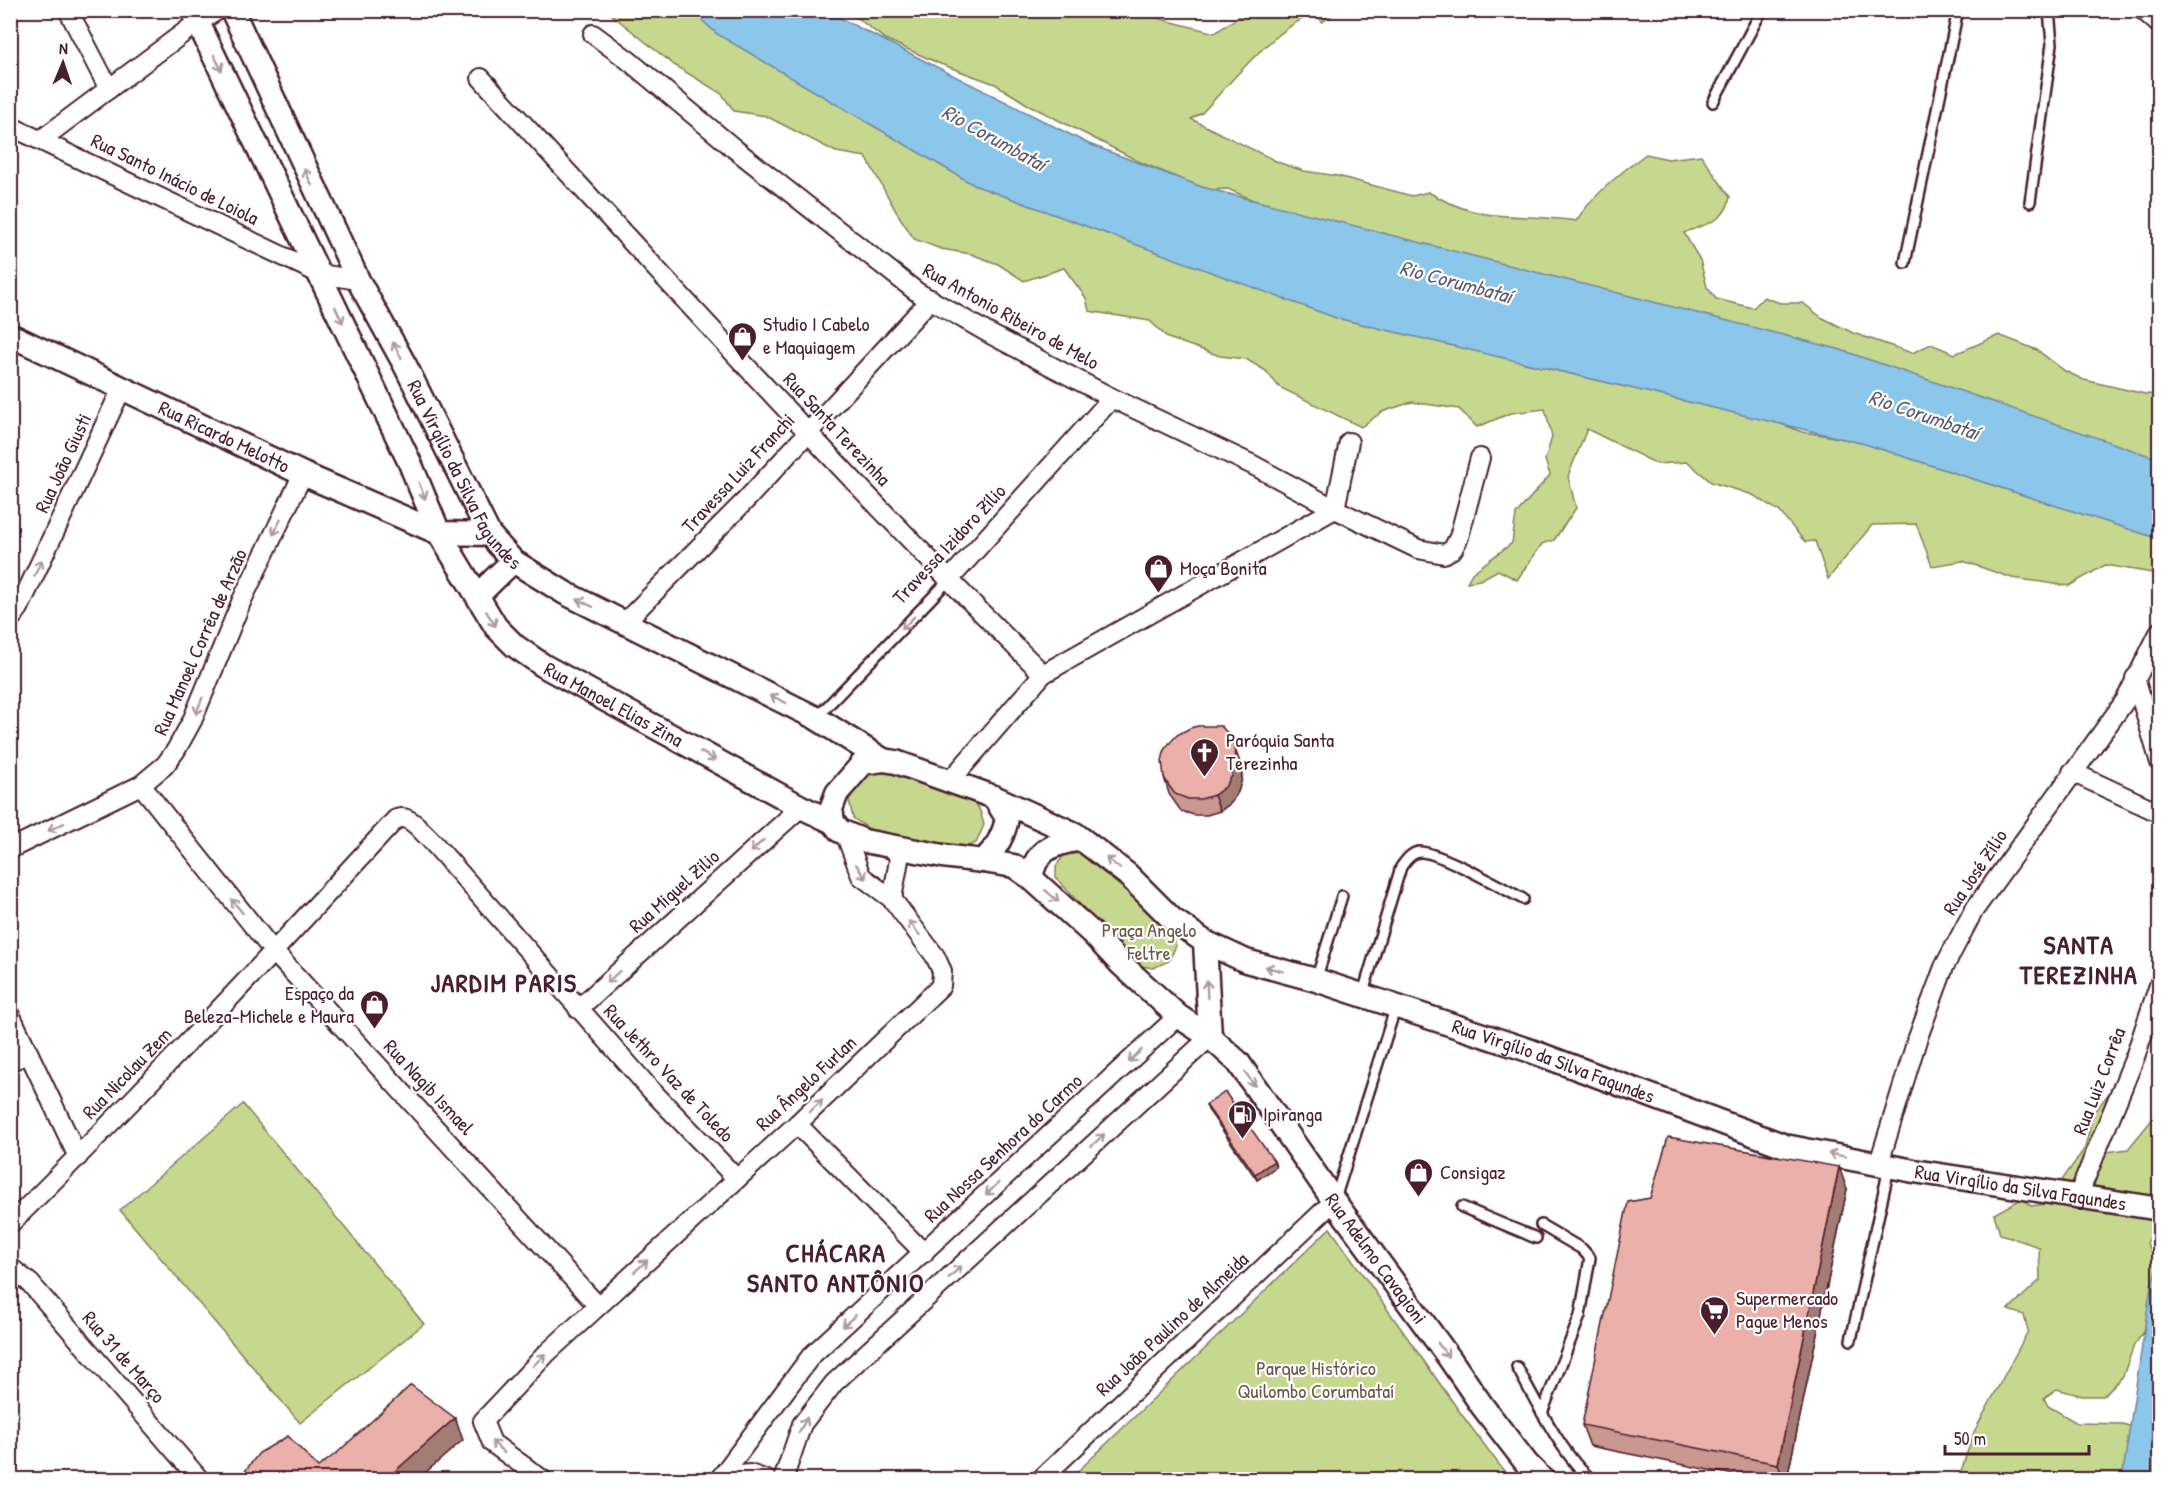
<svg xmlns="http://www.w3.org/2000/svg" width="2170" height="1490" font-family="'Patrick Hand',sans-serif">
<rect width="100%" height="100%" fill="#fff"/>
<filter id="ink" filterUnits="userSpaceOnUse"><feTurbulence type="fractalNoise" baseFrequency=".0167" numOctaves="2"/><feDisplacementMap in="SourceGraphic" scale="12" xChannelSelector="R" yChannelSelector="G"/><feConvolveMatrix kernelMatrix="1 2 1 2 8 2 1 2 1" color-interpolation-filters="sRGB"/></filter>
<g filter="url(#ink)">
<g fill="#c6d88d" stroke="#887c5c" stroke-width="1.5">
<path d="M607,11h121l1074,421c32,4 62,12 94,14l263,86v42l-54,-9 -36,21 -57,-8 -49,-17 -31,5 -16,-42 -44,1 -44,54 -13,-38 -10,1 -26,-31 -26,-16 -42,-13 -23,-20 -31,2 -70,-35 -19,47 8,32 -22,32 -12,4 -25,36 -19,-10 -18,10 -13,2 5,-9 40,-30 4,-29 34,-39 -5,-15 7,-23 -7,-28 -34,4 -34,14 -18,-18 -47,-7 -30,10 -21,15 -82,-40 -13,-16 -20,-12 -26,-3 -52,-18 -18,-17 -61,-10 -3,-13 -22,-30 -40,13 -26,-17 -27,-10 -30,-5 -27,-10 -17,-26 -31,-56 -30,-5 -70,-36 -32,-5 -12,-17 -48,-29z"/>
<path d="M848,11h290l11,5 66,17 32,-22h89l-6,6 -8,5 -6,-9c-40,13 -85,69 -114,100l-11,6 89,44 24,8 34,5 74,20 16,-4c18,10 37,19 58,22 30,4 60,2 90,7 17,-26 45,-49 70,-67l22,5 33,-4 29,42c-5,27 -25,26 -46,36l16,27 7,27 9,12 37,9 11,-11 16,6h23l18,14 32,16 59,20 19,-9 24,10 44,-19 38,15 28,21 19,9 61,14 14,1v89l-902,-282 -29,-13 -22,1 -66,-28 -113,-58 -32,-20 -57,-21 -53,-24z"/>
<path d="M875,768c23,4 88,21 103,39 3,4 4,12 6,18l-8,18 -18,7 -84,-18 -21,-14 -4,-18 11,-20z"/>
<polygon points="1080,853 1173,930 1176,946 1169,961 1153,968 1136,965 1056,878 1056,866 1064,855"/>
<polygon points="2110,1092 2106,1152 2128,1149 2159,1111 2159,1217 2155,1222 2147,1244 2159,1263 2160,1300 2150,1324 2134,1345 2123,1376 2103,1396 2082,1396 2057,1389 2044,1398 2048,1406 2077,1423 2123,1424 2132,1427 2130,1479 1958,1480 1974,1432 2028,1331 2024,1315 2008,1310 2040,1280 2039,1247 2000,1234 1994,1214 2023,1198 2031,1206 2045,1204 2085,1148 2093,1113"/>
<polygon points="243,1104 424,1324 300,1423 120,1210"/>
<polygon points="1330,1228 1462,1415 1510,1479 1070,1479"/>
</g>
<g fill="#8bc7eb" stroke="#71849e" stroke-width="1.5">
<polygon points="692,11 826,11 1089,144 1202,187 1838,349 2159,459 2159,539 1865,444 1336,318 974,185 717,34"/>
<polygon points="2159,1261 2159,1479 2122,1479 2151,1286"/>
</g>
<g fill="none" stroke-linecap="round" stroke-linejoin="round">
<defs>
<g id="service">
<polyline points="1713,102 1762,10"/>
<polyline points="2030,202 2052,44 2049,10"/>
<polyline points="1905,263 1958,10"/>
<polyline points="817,717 948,581"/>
<polyline points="1316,980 1342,896"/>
<path d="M1362,996l39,-129c5,-7 10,-14 18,-15 17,-2 86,37 104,47"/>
<polyline points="1335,1199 1396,1006"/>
<polyline points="1462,1207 1536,1238"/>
<polyline points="1541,1225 1582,1249 1590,1258 1580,1316 1542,1413"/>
<polyline points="1851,1340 1889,1168"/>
<path d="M1517,1367c16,29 49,96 76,113"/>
</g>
<g id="minor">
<polyline points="68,10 109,89"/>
<polyline points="2143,10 2160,25"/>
<polyline points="593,34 628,60 736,150 917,292 990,334 1112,398 1253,465 1335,509 1418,549 1444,554 1453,549 1459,537 1480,458"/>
<path d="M481,78c185,201 368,405 562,596"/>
<polyline points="10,126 320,274 358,280"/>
<polyline points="42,139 190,28 218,10"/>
<polyline points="948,581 1112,398"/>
<polyline points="10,620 19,608 122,388"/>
<polyline points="625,622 746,500 931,299"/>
<polyline points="2135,678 2160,763"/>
<polyline points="2072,772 2160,813"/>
<polyline points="950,781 1043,674 1335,509 1349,442"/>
<polyline points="141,785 274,952 597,1305"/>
<polyline points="10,849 141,785 165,765 176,750 192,721 242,600 303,474"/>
<polyline points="892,899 899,860 895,847"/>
<polyline points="578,1009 801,807"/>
<polyline points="10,1014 78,1157"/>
<polyline points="10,1061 29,1054"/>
<polyline points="797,1124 924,1253"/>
<polyline points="1879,1163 1917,1040 1944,967 1974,910 2125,701 2160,631"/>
<polyline points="2078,1196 2135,1057 2160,982"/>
<path d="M10,1224c133,-131 260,-268 386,-405 14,-5 24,11 33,19l221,251 87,90"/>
<polyline points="10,1267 30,1283 200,1480"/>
<polyline points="721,1477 811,1356 1178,1016"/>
<polyline points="543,1480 492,1443 483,1421 547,1353 797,1124 941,986 942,971 935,956 892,899 861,876 845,833"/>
<polyline points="719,1480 721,1477 750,1474 767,1480"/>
<polyline points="783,1480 802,1424 834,1383 1210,1037"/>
<polyline points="1040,1480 1334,1201"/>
</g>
<g id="tertiary">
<path id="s1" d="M192,10l218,453 29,70 57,94 19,19 29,20 257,141 32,15"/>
<path id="s2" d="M232,10l126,270 47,85 84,169 24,27 52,32 251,125 67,42"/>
<path id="s3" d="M10,335l293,139 136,59 50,1"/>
<polyline points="477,596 513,561"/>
<path d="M883,760l13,2 98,35 13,21c-3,18 -11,31 -24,43l-40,-5 -79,-15 -24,-10 -7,-9 -2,-13 6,-16 26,-30z"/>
<path id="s4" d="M994,797l81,37 53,41 44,44 33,23 41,19 70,19 215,71 254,95 129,25 246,38"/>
<path id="s5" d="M983,861l31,5 17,12 62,56 28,30 57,52 32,21 28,25 96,139 116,158 33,48 44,57 16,16"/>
<path d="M1031,878c5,-31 24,-34 50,-39"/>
<polyline points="1205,942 1210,1037"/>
</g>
</defs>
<use href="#service" stroke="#4a1f2b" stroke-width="14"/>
<use href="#minor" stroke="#4a1f2b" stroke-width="22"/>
<use href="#tertiary" stroke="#4a1f2b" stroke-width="27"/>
<use href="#service" stroke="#fff" stroke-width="9"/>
<use href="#minor" stroke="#fff" stroke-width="18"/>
<use href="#tertiary" stroke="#fff" stroke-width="22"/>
</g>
<g fill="#ca9791" stroke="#4a1f2b" stroke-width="1.5">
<polygon points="1241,765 1242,779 1238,792 1231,803 1220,811 1207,815 1194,815 1181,811 1169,794 1164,777"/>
<polygon points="1206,1105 1274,1161 1276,1167 1257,1180 1208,1110"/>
<polygon points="1847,1189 1787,1479 1754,1479 1590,1446 1582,1425"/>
</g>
<g fill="#a47b76" stroke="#4a1f2b" stroke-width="1.5">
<polygon points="1235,749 1241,765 1242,779 1238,792 1231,803 1220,811 1214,795"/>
<polygon points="1274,1161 1276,1167 1257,1180 1255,1174"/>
<polygon points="1839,1167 1847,1189 1787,1479 1783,1479 1778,1464"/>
<polygon points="455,1418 463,1440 418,1479 386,1479"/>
</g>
<g fill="#ebb0a9" stroke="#4a1f2b" stroke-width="1.5">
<polygon points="1198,726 1221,726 1230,736 1235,749 1236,762 1232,776 1225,787 1214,795 1201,799 1188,799 1175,794 1169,786 1164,777 1162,761 1165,748 1177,735 1190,728"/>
<polygon points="1225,1092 1274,1161 1255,1174 1206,1105"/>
<polygon points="1668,1137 1839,1167 1778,1464 1582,1425 1628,1202 1650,1198"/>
<polygon points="411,1385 455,1418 386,1479 250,1479 245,1471 259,1453 288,1436 318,1467 338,1452"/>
</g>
<defs><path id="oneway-shaft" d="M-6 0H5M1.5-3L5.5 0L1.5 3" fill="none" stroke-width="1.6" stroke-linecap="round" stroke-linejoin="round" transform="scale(1.5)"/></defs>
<g stroke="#ae9aa0">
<use href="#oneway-shaft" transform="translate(218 63) rotate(64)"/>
<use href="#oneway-shaft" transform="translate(308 177) rotate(-115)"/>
<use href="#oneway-shaft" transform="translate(339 315) rotate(65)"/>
<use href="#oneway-shaft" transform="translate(397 350) rotate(-119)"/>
<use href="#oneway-shaft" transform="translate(422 491) rotate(68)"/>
<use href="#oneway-shaft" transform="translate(277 527) rotate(116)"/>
<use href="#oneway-shaft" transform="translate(38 568) rotate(-65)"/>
<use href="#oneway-shaft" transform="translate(585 603) rotate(-154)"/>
<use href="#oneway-shaft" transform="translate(491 619) rotate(58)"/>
<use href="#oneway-shaft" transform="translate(908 623) rotate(134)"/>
<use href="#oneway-shaft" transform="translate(778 699) rotate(-154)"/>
<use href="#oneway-shaft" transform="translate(199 706) rotate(112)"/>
<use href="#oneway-shaft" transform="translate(708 756) rotate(29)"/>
<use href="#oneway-shaft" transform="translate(56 827) rotate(154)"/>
<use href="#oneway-shaft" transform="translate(757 846) rotate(138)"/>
<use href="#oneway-shaft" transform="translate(1113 863) rotate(-142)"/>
<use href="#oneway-shaft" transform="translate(861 872) rotate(57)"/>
<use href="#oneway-shaft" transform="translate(1052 896) rotate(41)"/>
<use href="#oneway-shaft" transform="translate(237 906) rotate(-129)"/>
<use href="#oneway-shaft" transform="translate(914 928) rotate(-128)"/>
<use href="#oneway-shaft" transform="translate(1274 969) rotate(-165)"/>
<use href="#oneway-shaft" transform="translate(613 977) rotate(138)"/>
<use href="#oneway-shaft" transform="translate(1207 989) rotate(-93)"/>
<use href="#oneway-shaft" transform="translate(1135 1056) rotate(137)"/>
<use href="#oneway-shaft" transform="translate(1250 1079) rotate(55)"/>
<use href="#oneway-shaft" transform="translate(816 1106) rotate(-44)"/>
<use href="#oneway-shaft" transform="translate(1098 1140) rotate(-43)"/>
<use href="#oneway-shaft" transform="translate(1837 1155) rotate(-170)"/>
<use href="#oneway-shaft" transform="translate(992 1189) rotate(137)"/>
<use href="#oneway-shaft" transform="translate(641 1266) rotate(-42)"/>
<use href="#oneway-shaft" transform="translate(955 1272) rotate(-43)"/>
<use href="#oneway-shaft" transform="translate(849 1321) rotate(138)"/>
<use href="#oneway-shaft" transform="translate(1443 1350) rotate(53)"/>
<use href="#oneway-shaft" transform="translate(539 1360) rotate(-46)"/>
<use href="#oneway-shaft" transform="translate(803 1425) rotate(-61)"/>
<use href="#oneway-shaft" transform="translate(498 1447) rotate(-137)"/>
</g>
</g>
<defs>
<symbol id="shop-pin" viewBox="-11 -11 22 30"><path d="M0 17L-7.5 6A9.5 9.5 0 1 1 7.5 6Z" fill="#4a1f2b" stroke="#fff"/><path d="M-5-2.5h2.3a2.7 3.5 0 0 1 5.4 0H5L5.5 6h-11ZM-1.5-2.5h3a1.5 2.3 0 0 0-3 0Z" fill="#fff"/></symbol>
<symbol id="church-pin" viewBox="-11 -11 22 30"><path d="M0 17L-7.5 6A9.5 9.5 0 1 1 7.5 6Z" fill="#4a1f2b" stroke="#fff"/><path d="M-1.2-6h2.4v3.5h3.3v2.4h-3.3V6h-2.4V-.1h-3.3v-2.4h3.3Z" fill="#fff"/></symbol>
<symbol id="fuel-pin" viewBox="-11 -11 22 30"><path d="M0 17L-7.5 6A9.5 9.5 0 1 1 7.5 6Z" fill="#4a1f2b" stroke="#fff"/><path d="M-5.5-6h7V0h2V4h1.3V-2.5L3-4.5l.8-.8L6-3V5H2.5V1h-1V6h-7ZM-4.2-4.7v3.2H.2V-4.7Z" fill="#fff"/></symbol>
<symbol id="supermarket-pin" viewBox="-11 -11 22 30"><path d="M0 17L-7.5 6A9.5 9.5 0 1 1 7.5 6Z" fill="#4a1f2b" stroke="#fff"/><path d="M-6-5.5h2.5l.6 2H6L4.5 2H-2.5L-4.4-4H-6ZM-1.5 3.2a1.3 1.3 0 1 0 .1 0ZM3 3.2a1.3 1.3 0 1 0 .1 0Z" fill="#fff"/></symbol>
</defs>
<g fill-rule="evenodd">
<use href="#shop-pin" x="726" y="320" width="33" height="45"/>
<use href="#shop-pin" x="1142" y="552" width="33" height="45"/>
<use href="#church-pin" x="1188" y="736" width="33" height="45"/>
<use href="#shop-pin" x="358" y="988" width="33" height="45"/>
<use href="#fuel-pin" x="1226" y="1098" width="33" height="45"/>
<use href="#shop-pin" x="1402" y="1156" width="33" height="45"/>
<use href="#supermarket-pin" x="1698" y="1294" width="33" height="45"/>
</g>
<g text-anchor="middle" stroke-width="4.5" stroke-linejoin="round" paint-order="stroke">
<g font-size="20" fill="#4a1f2b" stroke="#fff">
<text transform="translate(175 179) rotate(26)" y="7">Rua Santo Inácio de Loiola</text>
<text transform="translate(1011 316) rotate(29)" y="7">Rua Antonio Ribeiro de Melo</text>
<text transform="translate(837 429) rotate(47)" y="7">Rua Santa Terezinha</text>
<text dy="7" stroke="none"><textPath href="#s3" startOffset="237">Rua Ricardo Melotto</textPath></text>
<text transform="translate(63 463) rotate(-65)" y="7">Rua João Giusti</text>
<text dy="7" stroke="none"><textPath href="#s2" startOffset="520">Rua Virgílio da Silva Fagundes</textPath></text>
<text transform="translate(738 473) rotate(-47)" y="7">Travessa Luiz Franchi</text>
<text transform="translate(949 544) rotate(-47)" y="7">Travessa Izidoro Zílio</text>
<text transform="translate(200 642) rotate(-66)" y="7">Rua Manoel Corrêa de Arzão</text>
<text dy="7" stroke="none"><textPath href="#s1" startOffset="830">Rua Manoel Elias Zina</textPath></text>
<text transform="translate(1975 872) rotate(-56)" y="7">Rua José Zílio</text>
<text transform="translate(674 891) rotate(-42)" y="7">Rua Miguel Zilio</text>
<text dy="7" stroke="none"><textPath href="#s4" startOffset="627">Rua Virgílio da Silva Fagundes</textPath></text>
<text transform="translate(127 1073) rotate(-46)" y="7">Rua Nicolau Zem</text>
<text transform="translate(669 1073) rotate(47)" y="7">Rua Jethro Vaz de Toledo</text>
<text transform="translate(2099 1081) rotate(-69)" y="7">Rua Luiz Corrêa</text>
<text transform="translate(806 1083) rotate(-43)" y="7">Rua Ângelo Furlan</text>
<text transform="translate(429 1087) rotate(47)" y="7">Rua Nagib Ismael</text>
<text transform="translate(1003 1148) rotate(-43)" y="7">Rua Nossa Senhora do Carmo</text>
<text dy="7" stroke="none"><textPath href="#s4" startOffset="1113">Rua Virgílio da Silva Fagundes</textPath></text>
<text dy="7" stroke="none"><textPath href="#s5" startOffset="570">Rua Adelmo Cavagioni</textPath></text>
<text transform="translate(1172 1324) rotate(-43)" y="7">Rua João Paulino de Almeida</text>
<text transform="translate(124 1357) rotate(49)" y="7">Rua 31 de Março</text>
</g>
<g font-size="20" fill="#4a1f2b" stroke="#fff" text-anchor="start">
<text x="763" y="331">Studio I Cabelo<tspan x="763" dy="23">e Maquiagem</tspan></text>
<text x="1180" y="575">Moça Bonita</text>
<text x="1226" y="747">Paróquia Santa<tspan x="1226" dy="23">Terezinha</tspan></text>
<text x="354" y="1000" text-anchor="end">Espaço da<tspan x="354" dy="23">Beleza-Michele e Maura</tspan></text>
<text x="1263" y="1121">Ipiranga</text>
<text x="1440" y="1179">Consigaz</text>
<text x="1736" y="1305">Supermercado<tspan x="1736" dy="23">Pague Menos</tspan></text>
</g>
<g font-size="20" fill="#6f5648" stroke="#fff">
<text x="1149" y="937">Praça Angelo<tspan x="1149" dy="23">Feltre</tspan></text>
<text x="1316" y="1375">Parque Histórico<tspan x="1316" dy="23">Quilombo Corumbataí</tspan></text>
</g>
<g font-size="21" font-style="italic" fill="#615a6e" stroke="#fff">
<text transform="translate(994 138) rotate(29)" y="7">Rio Corumbataí</text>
<text transform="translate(1456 282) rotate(15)" y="7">Rio Corumbataí</text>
<text transform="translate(1924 415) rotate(19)" y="7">Rio Corumbataí</text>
</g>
<g font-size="26" font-weight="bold" letter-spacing="1.5" fill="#4a1f2b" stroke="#fff">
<text x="2079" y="954">SANTA<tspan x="2079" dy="30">TEREZINHA</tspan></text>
<text x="504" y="992">JARDIM PARIS</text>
<text x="836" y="1262">CHÁCARA<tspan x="836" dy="30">SANTO ANTÔNIO</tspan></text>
</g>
</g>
<rect width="2170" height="1490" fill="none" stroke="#fff" stroke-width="36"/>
<rect x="18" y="18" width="2134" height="1454" fill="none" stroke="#4a1f2b" stroke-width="2" filter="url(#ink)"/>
<g transform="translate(63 63) rotate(2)" stroke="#ffffff" stroke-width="4.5" paint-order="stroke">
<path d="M0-4.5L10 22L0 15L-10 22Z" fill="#4a1f2b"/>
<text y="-9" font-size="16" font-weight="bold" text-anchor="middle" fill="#4a1f2b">N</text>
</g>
<path d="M1945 1445v9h144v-9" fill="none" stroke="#4a1f2b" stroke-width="3"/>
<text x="1954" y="1445" font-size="18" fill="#4a1f2b" stroke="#ffffff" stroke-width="4.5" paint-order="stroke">50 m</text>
</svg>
